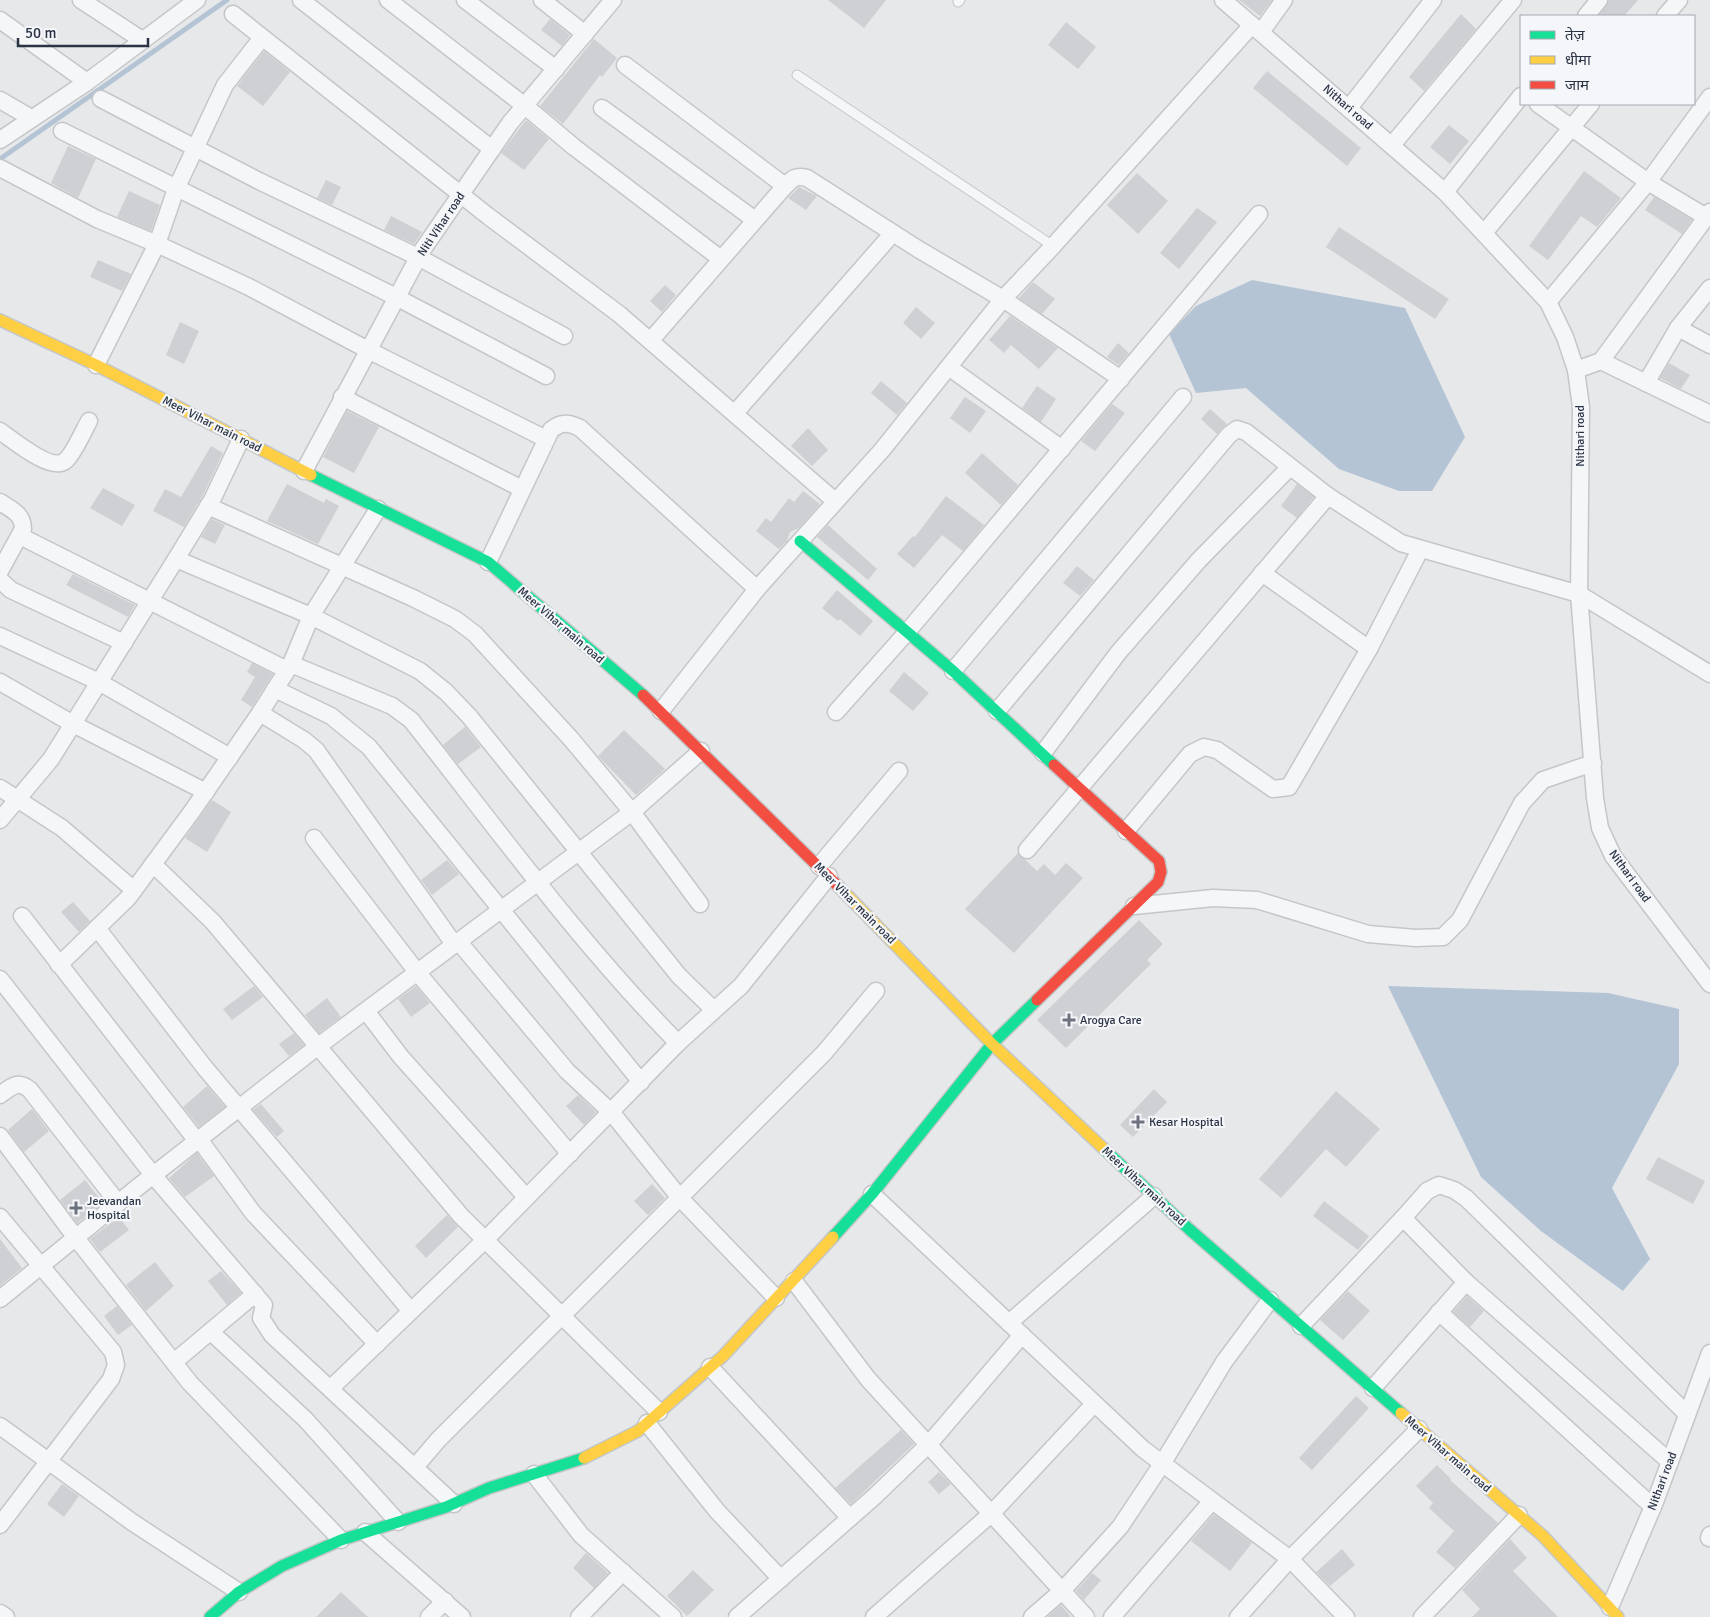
<svg xmlns="http://www.w3.org/2000/svg" width="1710" height="1617" font-family="Signika,'Noto Sans Devanagari',sans-serif">
<rect width="100%" height="100%" fill="#e6e8ea"/>
<g fill="#b4c4d5">
<polygon points="1252,280 1405,308 1465,437 1432,491 1399,491 1339,469 1246,388 1196,393 1169,334 1196,306"/>
<polygon points="1388,986 1608,993 1679,1009 1679,1064 1612,1188 1650,1259 1623,1291 1541,1231 1481,1177"/>
</g>
<g fill="none" stroke-linecap="round" stroke-linejoin="round">
<polyline stroke="#b4c4d5" stroke-width="5" points="0,159 227,0"/>
</g>
<g fill="#ced0d3">
<polygon points="828,0 886,0 864,28"/>
<polygon points="1239,0 1272,0 1260,16"/>
<polygon points="1609,0 1638,0 1624,16 1599,16"/>
<polygon points="1461,14 1476,29 1424,91 1409,77"/>
<polygon points="550,19 570,35 562,46 541,30"/>
<polygon points="1066,22 1096,47 1078,69 1048,45"/>
<polygon points="594,39 617,58 602,77 600,75 563,124 540,106"/>
<polygon points="264,51 290,72 263,106 237,86"/>
<polygon points="1267,71 1361,148 1347,166 1253,88"/>
<polygon points="526,120 549,139 524,170 501,153"/>
<polygon points="1449,125 1469,141 1450,164 1430,147"/>
<polygon points="68,146 96,159 78,198 51,183"/>
<polygon points="1584,171 1621,198 1597,227 1581,216 1548,260 1529,246"/>
<polygon points="1137,173 1168,201 1138,234 1107,205"/>
<polygon points="326,180 341,187 332,205 317,198"/>
<polygon points="799,187 817,196 806,210 788,198"/>
<polygon points="129,191 160,205 151,231 117,217"/>
<polygon points="1654,197 1692,220 1682,234 1645,210"/>
<polygon points="1197,208 1217,222 1179,269 1160,253"/>
<polygon points="391,216 422,232 414,244 384,230"/>
<polygon points="1339,227 1449,299 1435,319 1326,247"/>
<polygon points="98,260 131,274 122,291 90,277"/>
<polygon points="1033,282 1055,299 1042,314 1019,298"/>
<polygon points="665,285 676,295 662,312 650,301"/>
<polygon points="916,307 935,323 921,339 903,323"/>
<polygon points="1010,316 1058,348 1039,369 1011,345 1004,353 989,340"/>
<polygon points="180,322 199,331 184,364 166,355"/>
<polygon points="1118,343 1129,353 1119,365 1107,357"/>
<polygon points="1669,363 1690,375 1681,389 1660,378"/>
<polygon points="881,381 907,403 897,415 871,393"/>
<polygon points="1037,386 1056,399 1041,422 1022,408"/>
<polygon points="965,397 986,411 970,433 950,418"/>
<polygon points="1112,404 1125,413 1095,451 1081,441"/>
<polygon points="1210,409 1227,424 1217,434 1201,419"/>
<polygon points="347,411 379,427 354,473 323,457"/>
<polygon points="808,428 828,450 812,466 791,446"/>
<polygon points="211,446 223,453 203,495 184,527 153,511 165,489 181,497"/>
<polygon points="982,453 1018,485 1001,505 965,473"/>
<polygon points="287,484 324,503 326,499 339,506 318,544 267,521"/>
<polygon points="1297,484 1314,497 1297,518 1281,506"/>
<polygon points="103,488 135,505 122,526 90,508"/>
<polygon points="803,491 820,504 799,528 790,532 787,541 779,549 756,531 766,518 771,522 789,498 794,502"/>
<polygon points="946,496 984,525 963,551 942,535 914,568 897,554 913,536 915,537"/>
<polygon points="212,519 225,525 215,544 201,537"/>
<polygon points="828,525 877,569 868,580 817,537"/>
<polygon points="1077,566 1094,580 1080,596 1063,583"/>
<polygon points="73,574 135,605 128,617 66,585"/>
<polygon points="837,590 873,621 860,636 840,619 838,621 822,608"/>
<polygon points="252,663 273,674 252,707 241,700 255,677 247,672"/>
<polygon points="904,672 929,693 913,711 889,691"/>
<polygon points="465,727 481,747 458,764 443,745"/>
<polygon points="624,730 665,769 636,795 598,756"/>
<polygon points="212,800 231,812 207,852 185,838"/>
<polygon points="1018,853 1037,871 1044,864 1055,875 1066,863 1083,878 1014,953 965,909"/>
<polygon points="447,860 459,874 432,895 421,880"/>
<polygon points="73,902 90,921 79,932 61,912"/>
<polygon points="1139,920 1163,944 1147,960 1151,964 1066,1048 1037,1020"/>
<polygon points="254,986 263,997 232,1020 223,1009"/>
<polygon points="416,986 430,1003 411,1017 398,999"/>
<polygon points="327,998 341,1017 319,1033 305,1015"/>
<polygon points="294,1033 304,1045 289,1056 279,1044"/>
<polygon points="207,1086 225,1107 199,1127 183,1107"/>
<polygon points="1154,1089 1167,1102 1133,1137 1120,1125"/>
<polygon points="1336,1091 1380,1129 1346,1167 1326,1149 1281,1198 1259,1179"/>
<polygon points="578,1095 596,1112 584,1125 566,1106"/>
<polygon points="261,1104 284,1131 277,1137 253,1110"/>
<polygon points="32,1109 49,1131 24,1152 8,1130"/>
<polygon points="197,1153 214,1176 185,1197 169,1178"/>
<polygon points="1658,1157 1705,1181 1693,1204 1646,1179"/>
<polygon points="85,1180 103,1203 77,1223 60,1200"/>
<polygon points="652,1184 665,1198 648,1215 634,1201"/>
<polygon points="1324,1201 1369,1236 1358,1250 1313,1216"/>
<polygon points="447,1215 458,1227 426,1258 415,1246"/>
<polygon points="119,1217 129,1230 100,1252 90,1239"/>
<polygon points="0,1239 22,1268 0,1286"/>
<polygon points="155,1262 174,1286 146,1311 126,1285"/>
<polygon points="221,1271 241,1293 227,1305 208,1281"/>
<polygon points="1348,1291 1370,1311 1343,1340 1320,1320"/>
<polygon points="1467,1296 1484,1311 1470,1327 1453,1312"/>
<polygon points="117,1306 132,1325 118,1335 104,1316"/>
<polygon points="1356,1396 1369,1408 1312,1470 1299,1458"/>
<polygon points="901,1430 914,1444 851,1504 835,1488"/>
<polygon points="1437,1465 1451,1479 1450,1480 1498,1523 1455,1568 1436,1552 1454,1531 1429,1508 1433,1503 1416,1486"/>
<polygon points="939,1472 951,1484 939,1494 928,1482"/>
<polygon points="62,1484 79,1496 64,1517 47,1504"/>
<polygon points="1214,1514 1252,1543 1230,1571 1191,1541"/>
<polygon points="1510,1539 1527,1558 1513,1571 1558,1617 1472,1617 1480,1609 1462,1590"/>
<polygon points="1342,1549 1355,1565 1330,1586 1316,1572"/>
<polygon points="586,1553 608,1573 594,1588 573,1568"/>
<polygon points="693,1570 714,1590 687,1616 667,1596"/>
<polygon points="1092,1573 1101,1580 1084,1600 1076,1591"/>
<polygon points="341,1592 368,1617 316,1617"/>
<polygon points="1061,1605 1071,1617 1047,1617"/>
</g>
<g fill="none" stroke-linecap="round" stroke-linejoin="round">
<defs>
<g id="lane">
<polyline points="958,2 960,0"/>
<polyline points="797,75 1053,246"/>
</g>
<g id="street">
<polyline points="81,0 142,40"/>
<polyline points="301,0 492,149"/>
<polyline points="388,0 525,106 574,147 721,259"/>
<polyline points="465,0 556,69"/>
<polyline points="542,0 585,34"/>
<polyline points="1223,0 1445,192 1548,302 1565,337 1576,370 1581,407 1579,594 1595,798 1600,828 1613,856 1710,984"/>
<polyline points="233,14 488,216 619,314 835,501"/>
<polyline points="1586,16 1599,0"/>
<polyline points="1665,16 1679,0"/>
<polyline points="0,20 87,82"/>
<polyline points="1261,32 1284,0"/>
<polyline points="625,65 785,186"/>
<polyline points="101,99 259,181 418,257 564,336"/>
<polyline points="0,100 31,118"/>
<polyline points="1538,104 1648,182 1706,217"/>
<polyline points="602,108 755,220"/>
<polyline points="1349,108 1433,0"/>
<polyline points="62,131 396,297 546,376"/>
<polyline points="0,140 87,82 197,0"/>
<polyline points="1392,145 1513,0"/>
<polyline points="0,168 97,219 157,244 249,287 368,350 546,439"/>
<polyline points="1445,192 1521,96"/>
<polyline points="1484,233 1591,104"/>
<polyline points="1548,302 1648,182 1710,97"/>
<polyline points="1678,328 1710,345"/>
<path d="M651,340l134,-154c8,-8 11,-11 22,-8l111,71 85,50 118,80"/>
<polyline points="1601,361 1710,212"/>
<polyline points="96,365 157,244 176,189 225,85 261,39"/>
<polyline points="950,368 1062,449"/>
<polyline points="1576,370 1601,361 1710,414"/>
<polyline points="1646,383 1678,328 1710,288"/>
<polyline points="342,397 522,489"/>
<polyline points="735,413 893,233"/>
<path d="M0,431c13,9 51,41 65,30 8,-6 19,-31 24,-40"/>
<polyline points="304,471 421,252 510,123 613,0"/>
<path d="M0,502c12,8 23,12 23,27l-23,42"/>
<polyline points="208,506 413,598 455,619 475,634 571,739 632,812 700,904"/>
<polyline points="20,536 287,670"/>
<polyline points="176,559 311,616 420,671 446,692 469,716 679,976 714,1010"/>
<path d="M488,562l63,-132c10,-8 17,-8 29,-2l177,161"/>
<polyline points="1262,573 1369,649"/>
<polyline points="0,580 11,590 124,643"/>
<polyline points="0,636 99,682 230,757"/>
<path d="M291,664l101,42 19,14c86,109 169,224 267,323"/>
<polyline points="953,671 1183,397"/>
<polyline points="0,682 73,724 206,792"/>
<polyline points="275,689 331,716 369,747 641,1082"/>
<polyline points="661,711 757,589 882,450 1003,299 1053,246 1252,25"/>
<polyline points="997,711 1229,435 1237,429 1246,432 1328,496 1401,543 1579,594 1710,674"/>
<polyline points="836,712 908,631 1259,214"/>
<polyline points="260,713 304,740 316,750 454,944"/>
<polyline points="1043,753 1118,653 1199,560 1290,467"/>
<polyline points="0,788 62,828 134,890"/>
<polyline points="0,820 51,759 176,559 212,500 241,439"/>
<polyline points="1126,831 1190,754 1204,747 1217,750 1273,789 1289,787 1369,649 1420,550"/>
<polyline points="314,838 417,972 570,1154"/>
<polyline points="1027,850 1328,496"/>
<polyline points="153,864 213,922 461,1216 659,1412"/>
<polyline points="819,866 899,771"/>
<polyline points="1134,906 1213,898 1257,900 1368,934 1416,938 1443,937 1460,920 1522,803 1543,780 1593,763"/>
<polyline points="22,916 197,1141"/>
<polyline points="97,928 205,1068 410,1310"/>
<polyline points="458,941 567,1071 612,1113 680,1198 776,1298"/>
<polyline points="59,965 128,898 193,810 260,713 291,664 311,616 378,509"/>
<polyline points="0,979 153,1175 264,1305 261,1318 272,1335 454,1504"/>
<polyline points="366,1011 401,1057 526,1197"/>
<path d="M0,1095c12,-9 18,-15 30,-5l88,113"/>
<polyline points="0,1136 76,1238 190,1383 341,1540"/>
<polyline points="199,1139 253,1213 377,1344"/>
<polyline points="872,1194 1143,1449 1290,1559 1346,1617"/>
<polyline points="0,1217 113,1352 116,1365 111,1379 0,1525"/>
<polyline points="1403,1218 1427,1191 1439,1185 1454,1190 1466,1198 1687,1414"/>
<polyline points="794,1281 868,1379 1086,1617"/>
<polyline points="0,1299 138,1187 317,1047 632,812 701,751"/>
<polyline points="1439,1312 1653,1507"/>
<polyline points="1009,1323 1154,1196"/>
<polyline points="1301,1326 1403,1218 1466,1282 1670,1462"/>
<polyline points="211,1332 305,1419 398,1522"/>
<polyline points="174,1362 255,1294"/>
<polyline points="710,1367 850,1518"/>
<polyline points="331,1388 485,1240 678,1043 741,986 829,876"/>
<polyline points="1373,1388 1466,1282"/>
<polyline points="647,1423 717,1511 781,1579"/>
<polyline points="0,1426 132,1522 239,1592"/>
<polyline points="415,1467 438,1440 824,1053 876,991"/>
<polyline points="534,1474 581,1535 673,1617"/>
<polyline points="365,1532 462,1617"/>
<polyline points="1709,1538 1710,1535"/>
<polyline points="1610,1607 1655,1502 1710,1353"/>
<polyline points="0,1613 6,1617"/>
<polyline points="429,1617 445,1601"/>
<polyline points="579,1617 623,1572"/>
<polyline points="737,1617 875,1496 929,1444 1022,1335"/>
<polyline points="874,1617 992,1513 1094,1404"/>
<polyline points="1032,1617 1062,1591 1120,1527 1162,1464 1224,1362 1270,1300"/>
<polyline points="1112,1617 1211,1502"/>
<polyline points="1238,1617 1290,1559 1419,1429"/>
<polyline points="1422,1617 1519,1515"/>
</g>
<g id="fast">
<polyline points="311,475 488,562 643,695"/>
<polyline points="800,541 953,671 1054,765"/>
<polyline points="1103,1148 1189,1229 1401,1413"/>
<polyline points="833,1237 872,1194 992,1044 1037,1000"/>
<polyline points="210,1617 239,1592 282,1566 341,1540 446,1507 489,1488 584,1458"/>
</g>
<g id="slow">
<polyline points="0,320 96,365 311,475"/>
<polyline points="839,887 992,1044 1103,1148"/>
<polyline points="1401,1413 1543,1536 1618,1617"/>
<polyline points="584,1458 638,1431 723,1356 833,1237"/>
</g>
<g id="jam">
<polyline points="643,695 839,887"/>
<polyline points="1037,1000 1158,882 1161,872 1159,861 1054,765"/>
</g>
</defs>
<use href="#lane" stroke="#c4c6c8" stroke-width="11"/>
<use href="#street" stroke="#c4c6c8" stroke-width="19"/>
<use href="#fast" stroke="#c4c6c8" stroke-width="14"/>
<use href="#slow" stroke="#c4c6c8" stroke-width="14"/>
<use href="#jam" stroke="#c4c6c8" stroke-width="14"/>
<use href="#lane" stroke="#f5f6f7" stroke-width="9"/>
<use href="#street" stroke="#f5f6f7" stroke-width="16"/>
<use href="#fast" stroke="#16e098" stroke-width="11"/>
<use href="#slow" stroke="#ffcf43" stroke-width="11"/>
<use href="#jam" stroke="#f24e42" stroke-width="11"/>
</g>
<g fill="#6c737f" stroke="#f4f6f9" stroke-width="2">
<path d="M1066.5 1012.5h5v5h5v5h-5v5h-5v-5h-5v-5h5z"/>
<path d="M1135.5 1114.5h5v5h5v5h-5v5h-5v-5h-5v-5h5z"/>
<path d="M73.5 1200.5h5v5h5v5h-5v5h-5v-5h-5v-5h5z"/>
</g>
<g text-anchor="middle" stroke-width="4.5" stroke-linejoin="round" paint-order="stroke">
<g font-size="12" fill="#2b3445" stroke="#f4f6f9">
<text transform="translate(1348 107) rotate(41)" y="4">Nithari road</text>
<text transform="translate(441 224) rotate(-56)" y="4">Niti Vihar road</text>
<text transform="translate(212 424) rotate(27)" y="4">Meer Vihar main road</text>
<text transform="translate(1580 436) rotate(-90)" y="4">Nithari road</text>
<text transform="translate(561 625) rotate(41)" y="4">Meer Vihar main road</text>
<text transform="translate(1630 876) rotate(54)" y="4">Nithari road</text>
<text transform="translate(855 903) rotate(45)" y="4">Meer Vihar main road</text>
<text transform="translate(1144 1186) rotate(43)" y="4">Meer Vihar main road</text>
<text transform="translate(1448 1454) rotate(41)" y="4">Meer Vihar main road</text>
<text transform="translate(1662 1481) rotate(-69)" y="4">Nithari road</text>
</g>
<g font-size="12" fill="#2b3445" stroke="#f4f6f9" text-anchor="start">
<text x="1080" y="1024">Arogya Care</text>
<text x="1149" y="1126">Kesar Hospital</text>
<text x="87" y="1205">Jeevandan<tspan x="87" dy="14">Hospital</tspan></text>
</g>
</g>
<rect x="1520" y="15" width="175" height="90" fill="#f4f6f9" stroke="#a4a8b1"/>
<rect x="1530" y="31" width="25" height="8" fill="#16e098" stroke="#a4a8b1"/>
<text x="1565" y="40" font-size="15" fill="#2b3445">तेज़</text>
<rect x="1530" y="56" width="25" height="8" fill="#ffcf43" stroke="#a4a8b1"/>
<text x="1565" y="65" font-size="15" fill="#2b3445">धीमा</text>
<rect x="1530" y="81" width="25" height="8" fill="#f24e42" stroke="#a4a8b1"/>
<text x="1565" y="90" font-size="15" fill="#2b3445">जाम</text>
<path d="M18 38v8h130v-8" fill="none" stroke="#2b3445" stroke-width="2.5"/>
<text x="25" y="38" font-size="15" fill="#2b3445" stroke="#f4f6f9" stroke-width="4" paint-order="stroke">50 m</text>
</svg>
